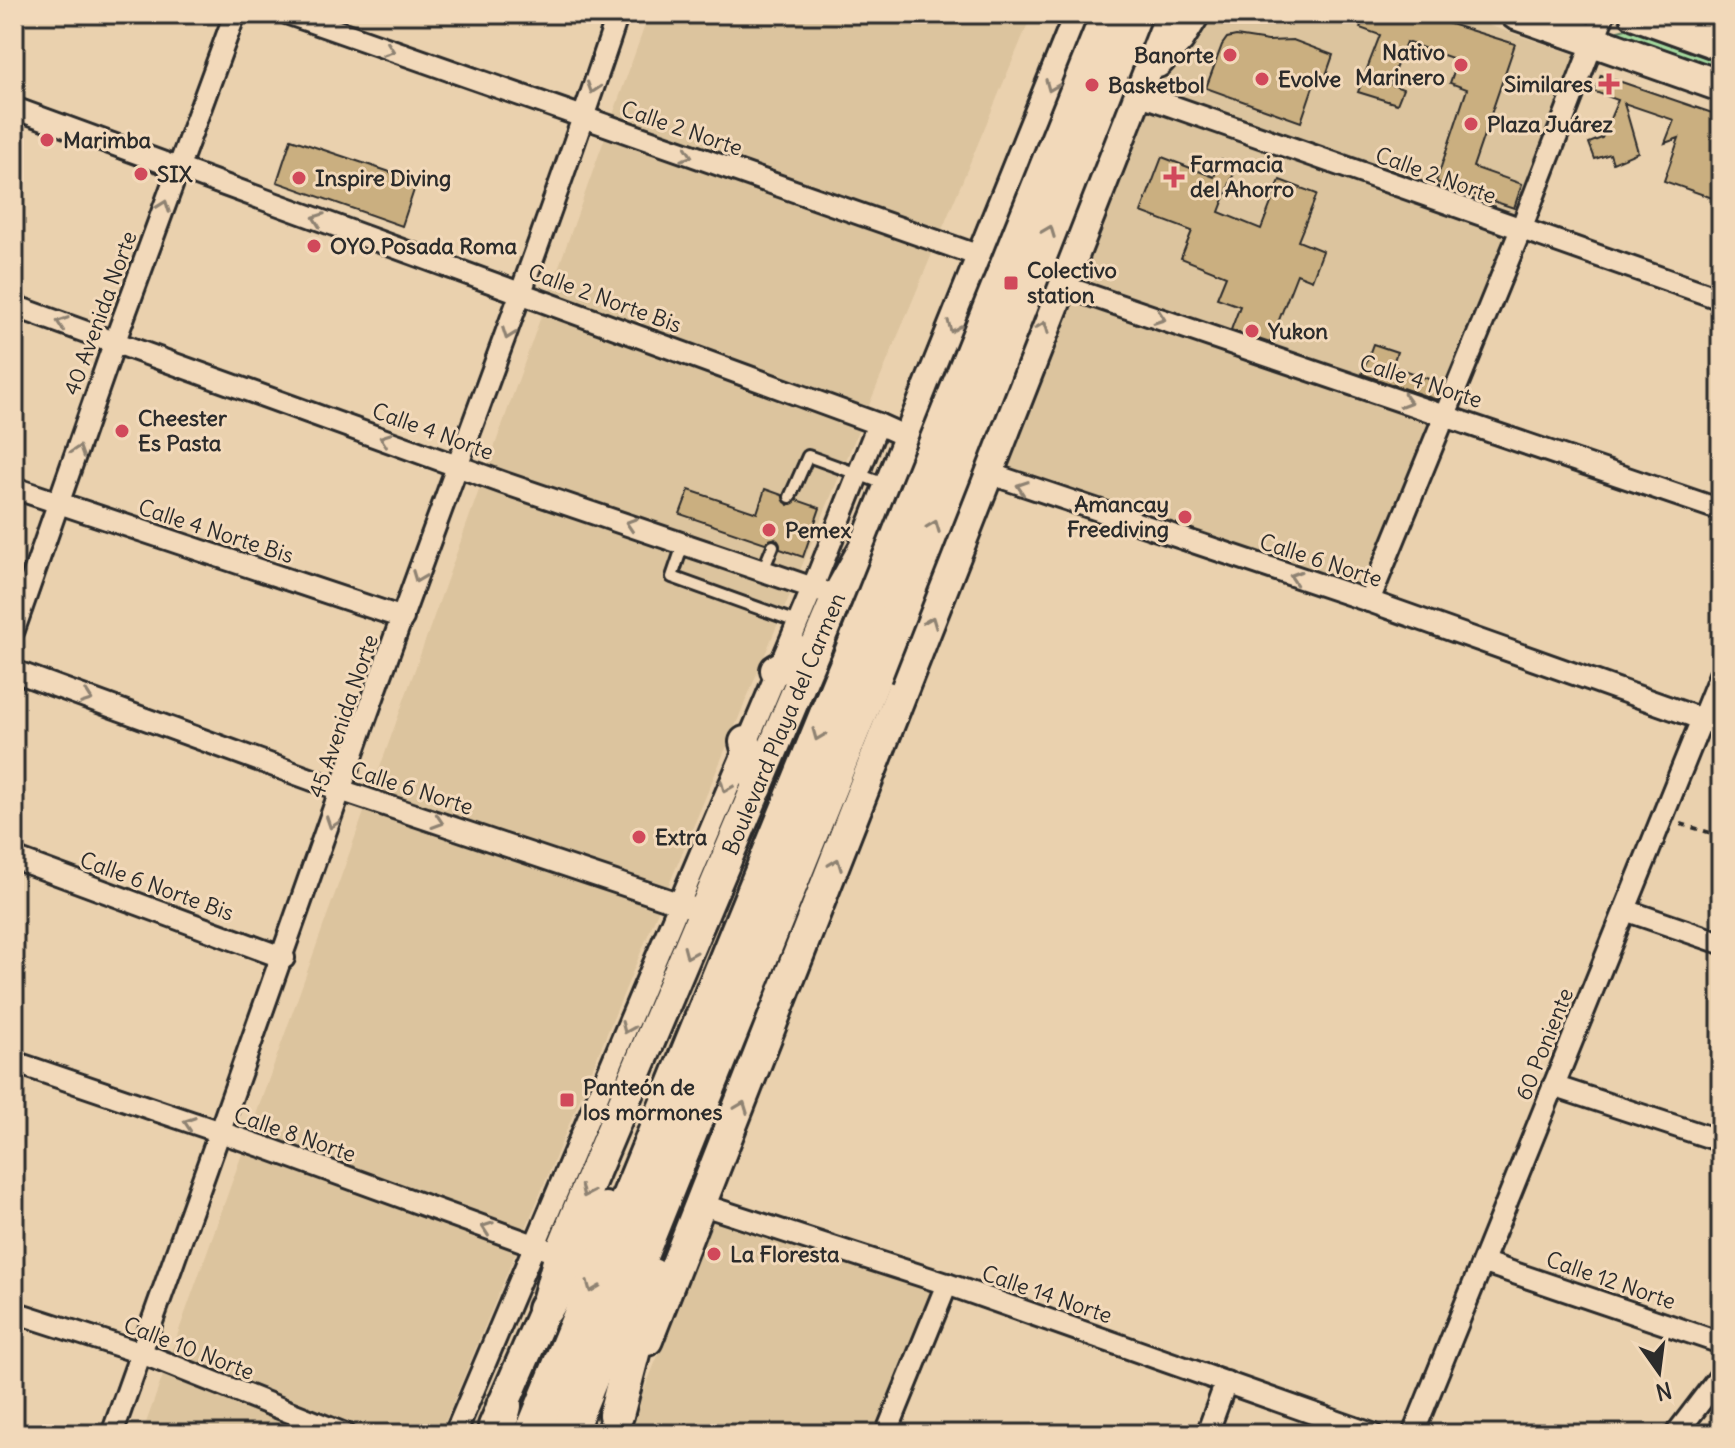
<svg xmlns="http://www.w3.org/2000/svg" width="1735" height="1448" font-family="Delius,sans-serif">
<rect width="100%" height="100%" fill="#ead1ae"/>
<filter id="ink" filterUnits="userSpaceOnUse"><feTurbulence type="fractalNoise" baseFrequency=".0125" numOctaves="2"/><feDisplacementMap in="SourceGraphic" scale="16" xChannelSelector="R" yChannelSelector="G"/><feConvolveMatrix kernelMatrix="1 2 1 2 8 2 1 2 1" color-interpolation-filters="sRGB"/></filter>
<g filter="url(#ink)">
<g fill="#dcc49e">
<polygon points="649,14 1032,14 440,1434 142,1434"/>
<polygon points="1202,14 1455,14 1580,56 1366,595 1006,471 1165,70"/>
<polygon points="718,1209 937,1281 873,1434 626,1434"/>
</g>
<polygon fill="#a5db9f" stroke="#688365" stroke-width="2" points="1630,28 1721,59 1721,75 1621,41 1618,31"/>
<g fill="#caaf80" stroke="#2b2b2b" stroke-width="2">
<polygon points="1365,14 1418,14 1515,44 1473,167 1522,184 1514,208 1436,182 1467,89 1450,83 1458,60 1406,42 1389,84 1403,89 1397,104 1358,92 1380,35 1360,28"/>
<polygon points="1236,36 1268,41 1293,40 1333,55 1324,81 1316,78 1301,122 1206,88 1222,45 1227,38"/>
<polygon points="1601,75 1721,116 1721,201 1664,181 1679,138 1665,143 1674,120 1624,103 1638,152 1613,163 1610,154 1595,159 1589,143 1602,138 1618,100 1595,92"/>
<polygon points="291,139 417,181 402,226 277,182"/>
<polygon points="1162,157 1214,177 1221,159 1237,165 1219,212 1261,229 1280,180 1317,194 1298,241 1323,251 1312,280 1297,274 1270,343 1231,330 1240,306 1217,298 1226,276 1181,258 1192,231 1141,212"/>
<polygon points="1373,344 1397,352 1392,366 1443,384 1437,400 1362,374"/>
<polygon points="765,489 782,495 788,505 797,500 820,508 803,557 780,549 775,538 765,543 680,514 689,490 757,513"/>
</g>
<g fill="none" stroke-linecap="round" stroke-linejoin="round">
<defs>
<g id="service">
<polyline points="790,497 808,456 885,484"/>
<polyline points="684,542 672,577 797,622"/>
<polyline points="763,570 773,546"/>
</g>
<g id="minor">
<polyline points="289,14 991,260"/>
<polyline points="1135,93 1721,299"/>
<polyline points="14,108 878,424 918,442"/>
<polyline points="1051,282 1721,510"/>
<polyline points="14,306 504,483 825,592"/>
<polyline points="976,469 1369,601 1721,726"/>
<polyline points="14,488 403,618"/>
<polyline points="1369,601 1521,229 1604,14"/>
<polyline points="14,630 115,341 235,14"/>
<polyline points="14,671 343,791 690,907"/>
<polyline points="14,858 284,958"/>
<polyline points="1625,910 1721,943"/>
<polyline points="14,1062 264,1147 545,1249"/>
<polyline points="1553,1086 1721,1141"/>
<polyline points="703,1205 947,1284 1372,1434"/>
<polyline points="1485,1263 1721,1343"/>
<polyline points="14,1312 141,1353 345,1434"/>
<path d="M112,1434c84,-233 165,-466 248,-700 85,-240 178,-478 258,-720"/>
<polyline points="455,1434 813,587 878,424"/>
<polyline points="886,1434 947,1284"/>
<polyline points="1207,1434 1226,1382"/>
<polyline points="1413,1434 1721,672"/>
<polyline points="1676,1434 1721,1375"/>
</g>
<g id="secondary">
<polyline points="1516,14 1721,86"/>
<polyline points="1635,14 1721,45"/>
<polyline points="1157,62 1179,38 1194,14"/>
<polyline points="776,670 816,647"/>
<polyline points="745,742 757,788"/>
<polyline points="647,1340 1168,14"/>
<path id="s1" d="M494,1426l51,-117 15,-55 16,-39 261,-618 28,-50 215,-533"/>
</g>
<g id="trunk">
<polyline points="545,1309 605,1210"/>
<polyline points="616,1415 652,1276"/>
<polyline points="497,1434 504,1406"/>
<polyline points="532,1434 848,663"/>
<polyline points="568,1434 874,676"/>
</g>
</defs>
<use href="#service" stroke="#2b2b2b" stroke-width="16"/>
<use href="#minor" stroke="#2b2b2b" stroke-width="26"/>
<use href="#secondary" stroke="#2b2b2b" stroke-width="36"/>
<use href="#trunk" stroke="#2b2b2b" stroke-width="40"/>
<polyline stroke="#2b2b2b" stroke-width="4" stroke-dasharray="6 6" stroke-linecap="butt" points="1681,824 1721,836"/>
<use href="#service" stroke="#f2d9ba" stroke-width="10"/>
<use href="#minor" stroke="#f2d9ba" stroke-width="20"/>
<use href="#secondary" stroke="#f2d9ba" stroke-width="30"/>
<use href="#trunk" stroke="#f2d9ba" stroke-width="34"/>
<defs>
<g id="trunk-bridge">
<polyline points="848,663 1104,26"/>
<polyline points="874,676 1134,14"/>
</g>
</defs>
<use href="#trunk-bridge" stroke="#2b2b2b" stroke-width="40" stroke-linecap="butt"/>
<use href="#trunk-bridge" stroke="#f2d9ba" stroke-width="34"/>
</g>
<defs><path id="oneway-chevron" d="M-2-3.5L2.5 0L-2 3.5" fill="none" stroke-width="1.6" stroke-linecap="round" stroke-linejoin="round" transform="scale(2)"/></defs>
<g stroke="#8e8272">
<use href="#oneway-chevron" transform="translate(389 50) rotate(20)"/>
<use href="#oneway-chevron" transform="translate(1051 86) rotate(112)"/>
<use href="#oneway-chevron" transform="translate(593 88) rotate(108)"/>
<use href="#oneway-chevron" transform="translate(687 155) rotate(19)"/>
<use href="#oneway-chevron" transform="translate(164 206) rotate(-70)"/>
<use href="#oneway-chevron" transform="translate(318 219) rotate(-160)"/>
<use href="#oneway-chevron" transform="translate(1049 231) rotate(-69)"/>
<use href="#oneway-chevron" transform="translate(1160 318) rotate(19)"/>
<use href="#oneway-chevron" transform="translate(62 323) rotate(-161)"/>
<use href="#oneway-chevron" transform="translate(953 327) rotate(112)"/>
<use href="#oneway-chevron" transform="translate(1043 327) rotate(-69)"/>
<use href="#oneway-chevron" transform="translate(508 334) rotate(110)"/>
<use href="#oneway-chevron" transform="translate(1406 401) rotate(17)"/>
<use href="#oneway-chevron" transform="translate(385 439) rotate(-160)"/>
<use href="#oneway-chevron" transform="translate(78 451) rotate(-71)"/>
<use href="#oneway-chevron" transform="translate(1022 487) rotate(-161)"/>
<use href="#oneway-chevron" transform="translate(631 524) rotate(-162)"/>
<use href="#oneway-chevron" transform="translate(934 526) rotate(-69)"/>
<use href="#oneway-chevron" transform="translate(418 577) rotate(111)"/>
<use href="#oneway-chevron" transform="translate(1295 577) rotate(-162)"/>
<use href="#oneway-chevron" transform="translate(931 622) rotate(-69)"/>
<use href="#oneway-chevron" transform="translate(87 698) rotate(20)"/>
<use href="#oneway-chevron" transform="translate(818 735) rotate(112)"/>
<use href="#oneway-chevron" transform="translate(726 787) rotate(112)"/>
<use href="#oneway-chevron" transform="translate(438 822) rotate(18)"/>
<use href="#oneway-chevron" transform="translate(332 823) rotate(109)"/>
<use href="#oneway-chevron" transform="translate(836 864) rotate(-69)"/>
<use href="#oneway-chevron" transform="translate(689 953) rotate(113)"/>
<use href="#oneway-chevron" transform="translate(627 1028) rotate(113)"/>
<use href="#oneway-chevron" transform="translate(742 1107) rotate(-69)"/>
<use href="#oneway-chevron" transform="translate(189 1123) rotate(-161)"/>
<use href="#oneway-chevron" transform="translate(586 1192) rotate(115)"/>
<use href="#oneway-chevron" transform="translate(487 1228) rotate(-160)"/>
<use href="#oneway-chevron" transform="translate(592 1287) rotate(112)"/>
</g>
</g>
<g fill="#d1495b" stroke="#f2d9ba" stroke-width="3">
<circle cx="1230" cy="55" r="8"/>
<circle cx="1461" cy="65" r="8"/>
<circle cx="1262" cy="79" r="8"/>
<path d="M1605 72h8v8h8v8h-8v8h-8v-8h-8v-8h8z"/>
<circle cx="1092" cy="85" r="8"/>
<circle cx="1471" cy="124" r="8"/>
<circle cx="47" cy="140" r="8"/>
<circle cx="141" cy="174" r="8"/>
<path d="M1170 165h8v8h8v8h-8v8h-8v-8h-8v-8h8z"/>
<circle cx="299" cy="178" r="8"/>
<circle cx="314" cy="246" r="8"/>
<rect x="1003" y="275" width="16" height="16" rx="4"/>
<circle cx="1252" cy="331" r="8"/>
<circle cx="122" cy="431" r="8"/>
<circle cx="1185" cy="517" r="8"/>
<circle cx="769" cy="530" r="8"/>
<circle cx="639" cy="837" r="8"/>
<rect x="559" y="1092" width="16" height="16" rx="4"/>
<circle cx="714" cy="1254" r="8"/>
</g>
<g text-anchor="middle" stroke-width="6" stroke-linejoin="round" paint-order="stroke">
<g font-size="22" font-weight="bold" fill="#2b2b2b" stroke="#f2d9ba" text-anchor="start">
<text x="1445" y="60" text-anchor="end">Nativo<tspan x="1445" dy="25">Marinero</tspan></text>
<text x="1214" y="63" text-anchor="end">Banorte</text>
<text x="1278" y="87">Evolve</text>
<text x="1593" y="92" text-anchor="end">Similares</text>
<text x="1108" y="93">Basketbol</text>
<text x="1487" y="132">Plaza Juárez</text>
<text x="63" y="148">Marimba</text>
<text x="1190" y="172">Farmacia<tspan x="1190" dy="25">del Ahorro</tspan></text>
<text x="157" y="182">SIX</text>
<text x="315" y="186">Inspire Diving</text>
<text x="330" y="254">OYO Posada Roma</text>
<text x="1027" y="278">Colectivo<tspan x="1027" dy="25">station</tspan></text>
<text x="1268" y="339">Yukon</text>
<text x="138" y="426">Cheester<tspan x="138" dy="25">Es Pasta</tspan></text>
<text x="1169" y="512" text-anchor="end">Amancay<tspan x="1169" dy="25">Freediving</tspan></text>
<text x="785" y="538">Pemex</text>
<text x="655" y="845">Extra</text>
<text x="583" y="1095">Panteón de<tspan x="583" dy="25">los mormones</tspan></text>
<text x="730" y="1262">La Floresta</text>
</g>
<g font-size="22" fill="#2b2b2b" stroke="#f2d9ba">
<text transform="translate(682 128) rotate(19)" y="8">Calle 2 Norte</text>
<text transform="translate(1436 175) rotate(20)" y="8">Calle 2 Norte</text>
<text transform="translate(605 298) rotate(20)" y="8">Calle 2 Norte Bis</text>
<text transform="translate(100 313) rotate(-70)" y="8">40 Avenida Norte</text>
<text transform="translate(1421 381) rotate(18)" y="8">Calle 4 Norte</text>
<text transform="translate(433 431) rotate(20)" y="8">Calle 4 Norte</text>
<text transform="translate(216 531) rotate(18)" y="8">Calle 4 Norte Bis</text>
<text transform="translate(1321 560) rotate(18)" y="8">Calle 6 Norte</text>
<text transform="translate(343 716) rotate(-71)" y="8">45 Avenida Norte</text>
<text dy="8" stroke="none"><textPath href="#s1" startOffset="760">Boulevard Playa del Carmen</textPath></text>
<text transform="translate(412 788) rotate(18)" y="8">Calle 6 Norte</text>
<text transform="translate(157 886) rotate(20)" y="8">Calle 6 Norte Bis</text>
<text transform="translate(1544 1044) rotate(-68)" y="8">60 Poniente</text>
<text transform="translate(295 1134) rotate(19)" y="8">Calle 8 Norte</text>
<text transform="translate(1611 1280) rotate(19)" y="8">Calle 12 Norte</text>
<text transform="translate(1047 1294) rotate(19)" y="8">Calle 14 Norte</text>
<text transform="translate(189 1348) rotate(21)" y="8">Calle 10 Norte</text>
</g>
</g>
<rect width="1735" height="1448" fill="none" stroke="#f2d9ba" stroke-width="48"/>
<rect x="24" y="24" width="1687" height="1400" fill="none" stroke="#2b2b2b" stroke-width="3" filter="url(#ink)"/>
<g transform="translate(1659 1372) rotate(166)" stroke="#f2d9ba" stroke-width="6" paint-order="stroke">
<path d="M0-6L14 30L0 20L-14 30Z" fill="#2b2b2b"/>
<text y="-12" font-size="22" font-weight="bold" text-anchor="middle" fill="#2b2b2b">N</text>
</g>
</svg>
